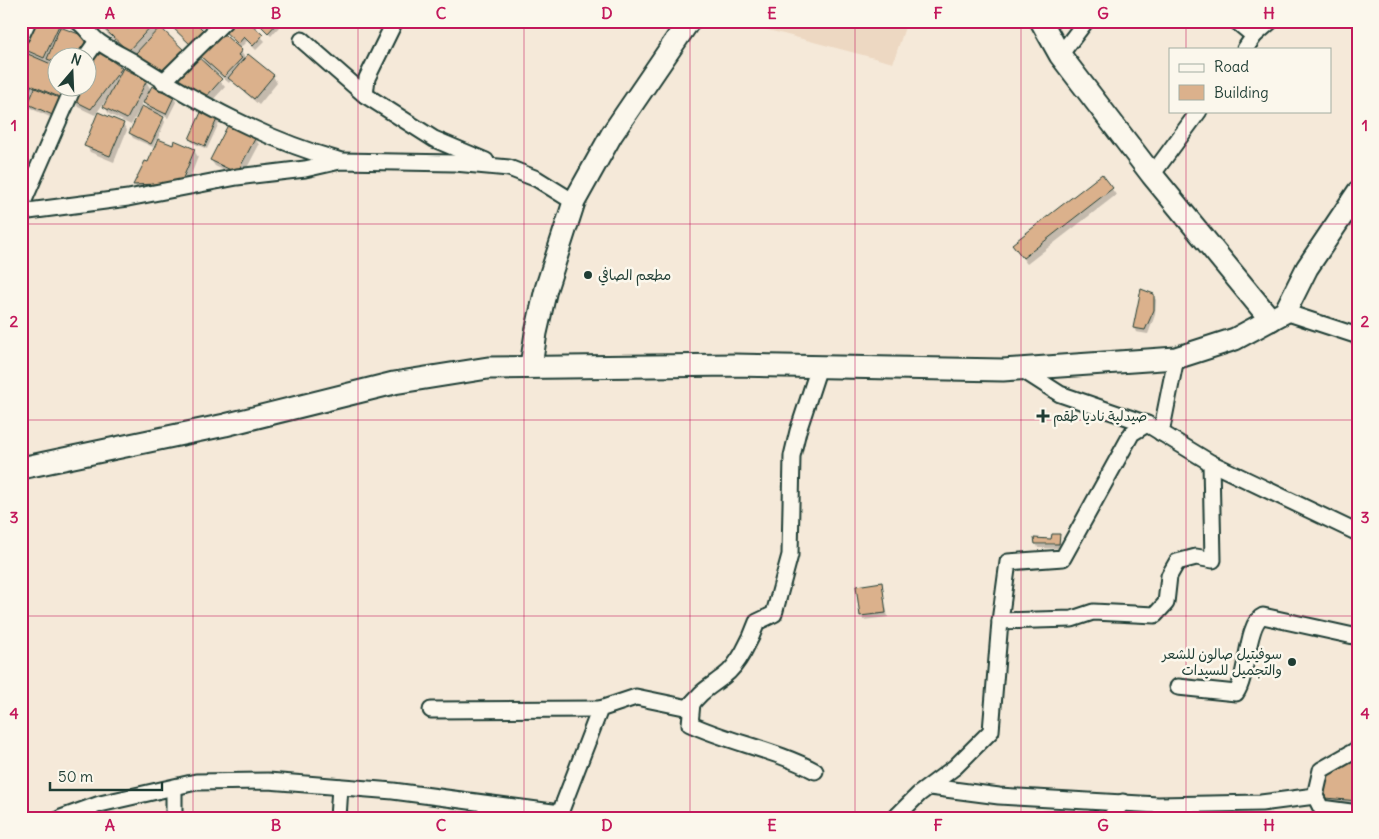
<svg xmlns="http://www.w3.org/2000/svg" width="1379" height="839" font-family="Delius,'Playpen Sans Arabic',sans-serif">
<rect width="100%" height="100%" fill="#f5e9d9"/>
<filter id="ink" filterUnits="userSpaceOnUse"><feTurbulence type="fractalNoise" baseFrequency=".02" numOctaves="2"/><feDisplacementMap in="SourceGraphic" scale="10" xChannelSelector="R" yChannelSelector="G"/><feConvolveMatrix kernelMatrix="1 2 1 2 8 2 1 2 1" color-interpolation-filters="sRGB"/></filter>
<g filter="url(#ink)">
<polygon fill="#edd8c2" points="734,21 907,21 893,63"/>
<g fill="#0003" fill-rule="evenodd">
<polygon points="35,21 64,21 66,25 63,29 86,38 88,42 82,58 58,58 58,88 76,88 59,121 32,109 28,103 24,113 21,112 21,53 27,55 23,48"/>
<polygon points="97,21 154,23 158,31 186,53 206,65 200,54 238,44 223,29 246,21 265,41 256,50 247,41 239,49 246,59 249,56 273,76 277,83 259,105 231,80 229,83 210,67 209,68 225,87 209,104 179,83 174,75 142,60 137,52 133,57 101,28"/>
<polygon points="159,21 192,21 201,30 202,28 195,21 210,21 201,30 196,50 171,25 167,30"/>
<polygon points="256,21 275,21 279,27 271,36"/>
<path d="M91,62l30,6 2,4 23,9 5,9 23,7 2,5 -8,16 -7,-4 4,8 -8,18 16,6 21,4 4,7 -13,33 -47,2 -3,-7 10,-22 4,1 9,-23 -2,-1 -3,7 -20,-9 -3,-5 10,-19 -2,-2 -7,13 -22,-11 -4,-7 3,-10 -13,18 -17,-8 -4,-7 6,-12h8v-18zM143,101l6,10 -8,-4z"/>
<polygon points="217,118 219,123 207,149 193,143 190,139"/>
<polygon points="123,124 127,130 114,162 90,152 86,145"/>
<polygon points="255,138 259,145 241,179 215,166 211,160"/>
<polygon points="1112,189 1116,195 1027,264 1017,251 1013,244"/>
<polygon points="1153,295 1156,300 1155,315 1148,334 1136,332 1134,328"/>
<polygon points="1059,535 1061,548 1038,548 1037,545 1053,545"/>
<polygon points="881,583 888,617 863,620 858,587"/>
<polygon points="1358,758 1358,807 1330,805 1326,798"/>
</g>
<g fill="#dbb18c" stroke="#1f3d34">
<polygon points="33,21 61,21 44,58 21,48"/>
<polygon points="96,21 154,21 155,22 128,51"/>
<polygon points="172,21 194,21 206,33 193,47 169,24"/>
<polygon points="228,21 248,21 263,35 253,46 244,37 238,44 221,28"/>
<polygon points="256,21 276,21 278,22 268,33"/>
<polygon points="60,27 87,37 79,58 58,58 58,63 47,59"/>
<polygon points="160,27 186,52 163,77 136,53"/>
<polygon points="219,30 242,50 238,55 242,58 224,77 198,54"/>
<polygon points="21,51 58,67 58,88 70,88 64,99 21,81"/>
<polygon points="101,53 122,68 91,109 73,100 78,88 88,88 88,67 90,61"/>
<polygon points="195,54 222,79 205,98 173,76"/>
<polygon points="248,54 274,75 254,99 228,78"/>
<polygon points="123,68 147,80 127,119 103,107"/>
<polygon points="21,82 31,86 22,110 21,110"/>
<polygon points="152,86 174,97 166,114 143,103"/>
<polygon points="35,88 64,100 57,117 28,104"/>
<polygon points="142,106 164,117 151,144 129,133"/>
<polygon points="202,110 218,117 205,146 189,139"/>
<polygon points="98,112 124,123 110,156 84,146"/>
<polygon points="229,123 256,137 237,173 210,160"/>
<polygon points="158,139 173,145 174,140 195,149 181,183 133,185 145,161 148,162"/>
<polygon points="1102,174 1113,188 1023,258 1012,244"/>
<polygon points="1141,289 1154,294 1154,310 1145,330 1133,328"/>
<polygon points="1052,534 1060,534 1059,544 1035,544 1034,538 1051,539"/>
<polygon points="882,582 886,613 860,616 856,586"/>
<polygon points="1358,756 1358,801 1325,798 1325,772"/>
</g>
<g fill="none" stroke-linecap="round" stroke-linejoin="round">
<defs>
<g id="street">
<path d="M77,21c9,5 13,15 22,21 11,8 24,14 36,21 63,40 131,77 203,97"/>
<polyline points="395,21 367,78 365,95 434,139 486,161"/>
<polyline points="1236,21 1254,36"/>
<polyline points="21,36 28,21"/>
<polyline points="302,40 365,95"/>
<polyline points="1245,49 1254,36 1271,21"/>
<polyline points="1060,55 1086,21"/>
<polyline points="85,58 97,41"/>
<polyline points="163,82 225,21"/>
<polyline points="1152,175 1199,111"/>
<polyline points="21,207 73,88"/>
<polyline points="21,212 128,198 237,177 305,169 340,161 455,163 509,168 537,179 574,202"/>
<polyline points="1285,312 1358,336"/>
<polyline points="1021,369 1060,394 1147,424 1211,463 1358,533"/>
<polyline points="1161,433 1176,358"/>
<polyline points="1000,621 1072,619 1093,612 1155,615 1166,603 1169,576 1177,562 1196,557 1213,560 1211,463"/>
<path d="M1178,687l58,6c12,-16 10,-70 27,-77l95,21"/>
<path d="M692,703l-2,21c41,19 86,26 125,47"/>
<polyline points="431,710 600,709"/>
<polyline points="930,787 999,796 1158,805 1261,803 1315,796 1321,770 1358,749"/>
<polyline points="174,788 174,818"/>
<polyline points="1315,796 1321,808 1358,813"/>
<path d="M61,818l39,-14 96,-22 72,-1 125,10 167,22 40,-104 36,-12 53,11c10,-16 21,-21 35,-32 14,-10 27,-37 33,-54l17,-8 16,-59 2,-99 6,-25 21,-64"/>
<polyline points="338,818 340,787"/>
<polyline points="895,818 919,794 955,767 991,731 1000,621 1008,562 1063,558 1132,433 1147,424"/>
<polyline points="1110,818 1123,802"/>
</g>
<g id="secondary">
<polyline points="1041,21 1060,55 1152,175 1271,320"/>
<polyline points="531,366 536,333 546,289 574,202 612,134 689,21"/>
<polyline points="21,468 225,425 394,383 488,368 735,365 1003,370 1176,358 1235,339 1285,312 1307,268 1358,192"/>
</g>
</defs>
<use href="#street" stroke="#1f3d34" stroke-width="19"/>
<use href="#secondary" stroke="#1f3d34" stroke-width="25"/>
<use href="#street" stroke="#fbf7ec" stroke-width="15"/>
<use href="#secondary" stroke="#fbf7ec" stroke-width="21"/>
</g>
</g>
<path fill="none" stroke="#c2185b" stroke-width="1" stroke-opacity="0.55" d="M193,21v797M358,21v797M524,21v797M690,21v797M855,21v797M1021,21v797M1186,21v28M1186,111v707M21,224h1337M21,420h1337M21,616h1337"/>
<g fill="#1f3d34" stroke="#fbf7ec" stroke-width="2">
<circle cx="588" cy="275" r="5"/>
<path d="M1040.5 408.5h5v5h5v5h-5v5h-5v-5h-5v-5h5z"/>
<circle cx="1292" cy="662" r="5"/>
</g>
<g text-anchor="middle" stroke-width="5" stroke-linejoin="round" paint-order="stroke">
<g font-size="14" fill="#1f3d34" stroke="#fbf7ec" text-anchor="start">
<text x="598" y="280">مطعم الصافي</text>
<text x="1053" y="421">صيدلية ناديا طقم</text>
<text x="1282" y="659" text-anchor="end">سوفيتيل صالون للشعر<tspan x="1282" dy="16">والتجميل للسيدات</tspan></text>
</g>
</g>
<rect width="1379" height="839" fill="none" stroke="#fbf7ec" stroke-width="55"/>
<rect x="1169" y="48" width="162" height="65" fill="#fbf7ec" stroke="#a3ada2"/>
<rect x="1179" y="64" width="25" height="8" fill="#fbf7ec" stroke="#a3ada2"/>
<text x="1214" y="72" font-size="15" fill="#1f3d34">Road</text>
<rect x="1179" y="85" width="25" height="15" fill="#dbb18c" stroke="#a3ada2"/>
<text x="1214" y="98" font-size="15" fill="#1f3d34">Building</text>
<g transform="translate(72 72) rotate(19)"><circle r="24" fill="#fbf7ec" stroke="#a3ada2"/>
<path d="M0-4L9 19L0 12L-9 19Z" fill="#1f3d34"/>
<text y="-8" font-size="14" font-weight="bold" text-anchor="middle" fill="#1f3d34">N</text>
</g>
<path d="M50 782v8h112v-8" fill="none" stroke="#1f3d34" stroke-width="2.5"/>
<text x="58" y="782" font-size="15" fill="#1f3d34" stroke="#fbf7ec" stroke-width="4" paint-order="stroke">50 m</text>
<rect x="28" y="28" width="1324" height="784" fill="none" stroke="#c2185b" stroke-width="2"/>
<g font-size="16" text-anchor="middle" font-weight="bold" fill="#c2185b">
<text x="110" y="19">A</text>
<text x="276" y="19">B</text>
<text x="441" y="19">C</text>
<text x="607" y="19">D</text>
<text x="772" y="19">E</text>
<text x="938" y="19">F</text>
<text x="1103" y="19">G</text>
<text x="1269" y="19">H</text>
<text x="14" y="131">1</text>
<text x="1365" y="131">1</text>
<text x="14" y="327">2</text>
<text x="1365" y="327">2</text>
<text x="14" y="523">3</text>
<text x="1365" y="523">3</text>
<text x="14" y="719">4</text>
<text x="1365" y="719">4</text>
<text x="110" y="831">A</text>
<text x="276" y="831">B</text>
<text x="441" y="831">C</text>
<text x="607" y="831">D</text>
<text x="772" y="831">E</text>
<text x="938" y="831">F</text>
<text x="1103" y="831">G</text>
<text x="1269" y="831">H</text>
</g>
</svg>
